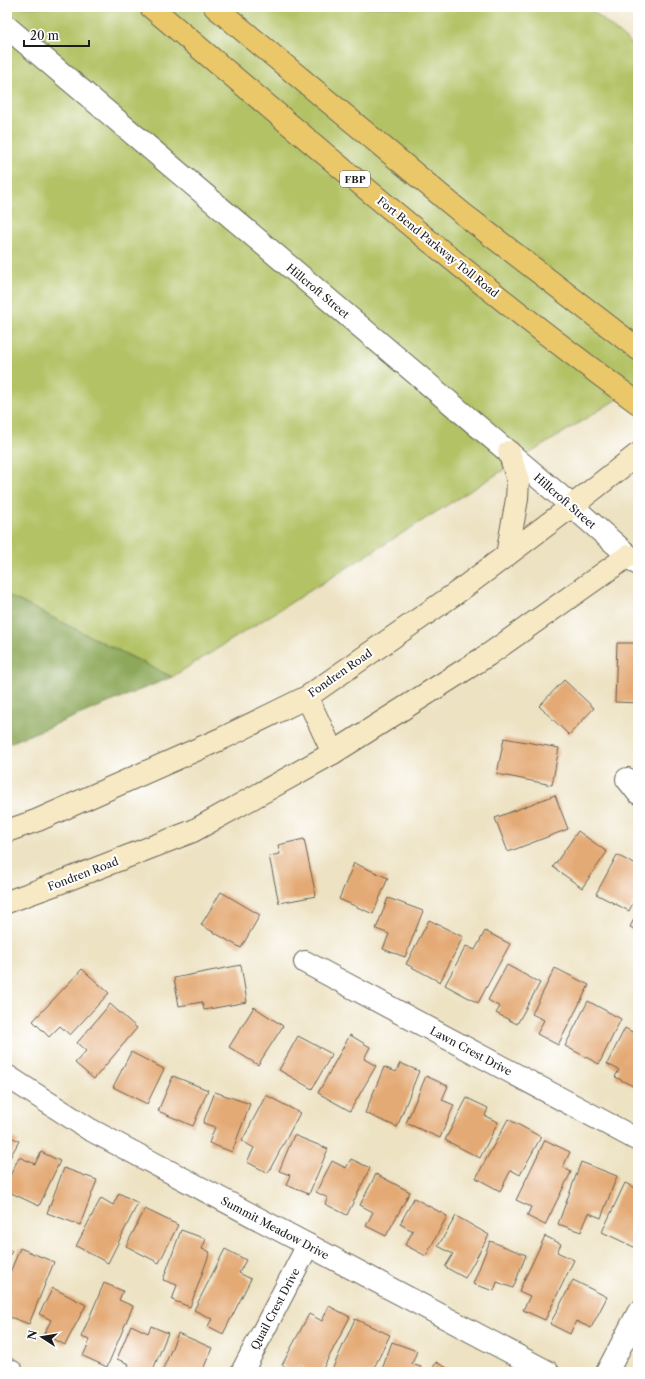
<svg xmlns="http://www.w3.org/2000/svg" width="645" height="1379" font-family="'Libre Caslon Text',serif">
<rect width="100%" height="100%" fill="#fff"/>
<filter id="ink" filterUnits="userSpaceOnUse"><feTurbulence type="fractalNoise" baseFrequency=".025" numOctaves="2"/><feDisplacementMap in="SourceGraphic" scale="8" xChannelSelector="R" yChannelSelector="G"/><feConvolveMatrix kernelMatrix="1 2 1 2 8 2 1 2 1" color-interpolation-filters="sRGB"/></filter>
<filter id="wash" filterUnits="userSpaceOnUse"><feTurbulence type="fractalNoise" baseFrequency=".012" numOctaves="4" result="noise"/><feDisplacementMap in="SourceGraphic" scale="16" xChannelSelector="R" yChannelSelector="G"/><feGaussianBlur stdDeviation="0.9" result="paint"/><feColorMatrix in="noise" values="0 0 0 0 0 0 0 0 0 0 0 0 0 0 0 0 0 1.4 0 .05"/><feComposite in="paint" operator="in"/></filter>
<g filter="url(#wash)">
<rect width="100%" height="100%" fill="#ede2c2"/>
<polygon fill="#b2c265" stroke="#676f40" points="7,7 588,7 638,49 638,386 172,677 7,595"/>
<polygon fill="#8da85a" stroke="#54623b" points="7,595 172,677 7,744"/>
<g id="blocks">
<g fill="#e4aa76">
<polygon points="617,643 635,643 635,650 638,650 638,703 615,702"/>
<polygon points="564,680 594,708 569,735 539,706"/>
<polygon points="504,738 559,748 552,785 497,774"/>
<polygon points="555,795 568,829 508,852 495,818"/>
<polygon points="578,831 607,852 582,888 553,867"/>
<polygon points="304,839 316,896 279,903 269,856 280,854 278,845"/>
<polygon points="617,855 638,866 638,893 629,911 596,894"/>
<polygon points="354,863 388,878 373,914 339,899"/>
<polygon points="221,892 260,915 241,948 201,925"/>
<polygon points="388,898 423,911 405,957 383,949 389,934 376,929"/>
<polygon points="638,911 638,931 630,927"/>
<polygon points="429,920 463,937 440,982 406,964"/>
<polygon points="485,931 510,944 478,1003 445,985 466,946 475,950"/>
<polygon points="241,965 247,1002 204,1010 202,1002 179,1006 174,978"/>
<polygon points="507,965 540,983 517,1024 496,1013 500,1007 488,1000"/>
<polygon points="555,968 589,985 558,1045 537,1034 544,1020 532,1014"/>
<polygon points="82,969 109,993 70,1035 60,1026 49,1037 33,1021"/>
<polygon points="588,1001 621,1019 599,1064 565,1046"/>
<polygon points="110,1004 137,1028 94,1079 75,1063 86,1051 77,1043"/>
<polygon points="254,1007 283,1026 258,1065 229,1047"/>
<polygon points="625,1028 638,1035 637,1088 615,1077 619,1070 607,1064"/>
<polygon points="350,1035 370,1047 364,1059 376,1066 350,1111 318,1093"/>
<polygon points="298,1036 332,1054 312,1089 279,1070"/>
<polygon points="131,1052 164,1069 147,1104 113,1087"/>
<polygon points="400,1063 419,1071 397,1127 365,1113 384,1067 396,1072"/>
<polygon points="173,1076 208,1090 193,1126 158,1111"/>
<polygon points="426,1076 448,1086 442,1100 454,1105 440,1138 406,1123"/>
<polygon points="215,1092 250,1104 232,1152 209,1143 215,1127 203,1123"/>
<polygon points="266,1095 300,1113 268,1173 247,1162 254,1148 242,1141"/>
<polygon points="467,1098 488,1108 485,1116 498,1122 480,1158 445,1140"/>
<polygon points="508,1119 541,1137 520,1175 511,1170 500,1191 476,1178"/>
<polygon points="7,1135 19,1141 7,1163"/>
<polygon points="294,1135 328,1149 309,1194 286,1185 290,1175 279,1171"/>
<polygon points="545,1140 570,1152 563,1167 571,1172 545,1225 527,1216 531,1207 516,1200"/>
<polygon points="41,1152 60,1161 39,1206 7,1191 7,1182 19,1157 35,1164"/>
<polygon points="351,1159 370,1168 347,1215 325,1204 328,1198 316,1192 332,1161 346,1168"/>
<polygon points="581,1162 617,1176 601,1218 589,1213 581,1232 558,1224"/>
<polygon points="64,1168 97,1180 80,1225 47,1213"/>
<polygon points="376,1174 410,1192 386,1236 366,1226 373,1212 360,1205"/>
<polygon points="625,1183 638,1189 638,1242 636,1248 602,1232"/>
<polygon points="119,1193 138,1203 108,1263 76,1246 101,1198 113,1205"/>
<polygon points="414,1198 447,1216 426,1256 405,1245 413,1231 400,1224"/>
<polygon points="145,1209 178,1225 159,1263 126,1246"/>
<polygon points="456,1216 489,1235 465,1278 445,1267 453,1254 438,1246"/>
<polygon points="181,1230 206,1239 202,1249 210,1252 190,1307 172,1300 177,1285 163,1280"/>
<polygon points="545,1236 561,1244 557,1252 574,1260 545,1320 523,1310 530,1296 519,1291"/>
<polygon points="490,1241 526,1255 513,1288 497,1282 494,1291 473,1284"/>
<polygon points="7,1248 12,1251 7,1260"/>
<polygon points="20,1248 54,1262 29,1324 7,1316 7,1307 10,1299 7,1298 7,1280"/>
<polygon points="225,1249 246,1260 239,1273 251,1279 223,1334 208,1326 212,1319 194,1310"/>
<polygon points="573,1280 607,1297 591,1328 576,1321 570,1334 550,1324"/>
<polygon points="104,1283 123,1291 119,1300 133,1306 107,1367 83,1356 90,1340 81,1337"/>
<polygon points="53,1288 86,1305 65,1345 44,1334 51,1320 39,1314"/>
<polygon points="329,1306 350,1317 321,1372 310,1372 300,1366 295,1372 282,1365 309,1314 322,1321"/>
<polygon points="355,1319 390,1335 372,1372 331,1372"/>
<polygon points="131,1325 148,1333 151,1326 168,1333 152,1372 126,1372 129,1364 117,1359"/>
<polygon points="178,1333 212,1348 202,1372 162,1372"/>
<polygon points="392,1342 417,1351 412,1364 421,1367 419,1372 381,1372"/>
<polygon points="436,1362 454,1372 431,1372"/>
</g>
</g>
</g>
<g filter="url(#ink)">
<use href="#blocks" fill-opacity="0" stroke="#656156" stroke-width="1"/>
<g fill="none" stroke-linecap="round" stroke-linejoin="round">
<defs>
<g id="minor">
<polyline points="627,779 638,793"/>
<polyline points="305,962 638,1140"/>
<polyline points="7,1076 89,1129 548,1372"/>
<polyline points="7,1369 12,1372"/>
<polyline points="242,1372 308,1245"/>
<polyline points="607,1372 638,1313"/>
</g>
<polyline id="tertiary" points="7,27 572,506 638,564"/>
<g id="secondary">
<polyline points="507,555 517,499 518,480 509,452"/>
<polyline points="307,697 333,753"/>
<polyline points="7,831 38,820 223,738 307,697 459,591 572,506 638,454"/>
<polyline points="7,902 59,883 193,831 333,753 488,655 628,556"/>
</g>
<g id="motorway">
<path d="M151,7c160,135 318,273 487,396"/>
<polyline points="215,7 462,213 638,349"/>
</g>
</defs>
<use href="#minor" stroke="#656156" stroke-width="24"/>
<use href="#tertiary" stroke="#656156" stroke-width="24"/>
<use href="#secondary" stroke="#656156" stroke-width="24"/>
<use href="#motorway" stroke="#656156" stroke-width="24"/>
<use href="#minor" stroke="#fff" stroke-width="22"/>
<use href="#tertiary" stroke="#fff" stroke-width="22"/>
<use href="#secondary" stroke="#f7e9c3" stroke-width="22"/>
<use href="#motorway" stroke="#eac769" stroke-width="22"/>
</g>
</g>
<g text-anchor="middle" stroke-width="4" stroke-linejoin="round" paint-order="stroke">
<rect fill="#fff" stroke="#606060" stroke-width="1" x="340" y="171" width="30" height="16" rx="3"/>
<g font-size="10" font-weight="bold" fill="#1c1c1c">
<text x="355" y="183">FBP</text>
</g>
<g font-size="11" fill="#1c1c1c" stroke="#fff">
<text transform="translate(438 247) rotate(39)" y="4">Fort Bend Parkway Toll Road</text>
<text transform="translate(318 291) rotate(40)" y="4">Hillcroft Street</text>
<text transform="translate(565 501) rotate(41)" y="4">Hillcroft Street</text>
<text transform="translate(340 673) rotate(-35)" y="4">Fondren Road</text>
<text transform="translate(83 874) rotate(-21)" y="4">Fondren Road</text>
<text transform="translate(471 1051) rotate(28)" y="4">Lawn Crest Drive</text>
<text transform="translate(275 1228) rotate(28)" y="4">Summit Meadow Drive</text>
<text transform="translate(275 1309) rotate(-62)" y="4">Quail Crest Drive</text>
</g>
</g>
<rect width="645" height="1379" fill="none" stroke="#fff" stroke-width="24"/>
<g transform="translate(42 1337) rotate(282)" stroke="#ffffff" stroke-width="3" paint-order="stroke">
<path d="M0-3L7 15L0 10L-7 15Z" fill="#1c1c1c"/>
<text y="-6" font-size="11" font-weight="bold" text-anchor="middle" fill="#1c1c1c">N</text>
</g>
<path d="M24 40v6h65v-6" fill="none" stroke="#1c1c1c" stroke-width="2"/>
<text x="30" y="40" font-size="12" fill="#1c1c1c" stroke="#ffffff" stroke-width="3" paint-order="stroke">20 m</text>
</svg>
